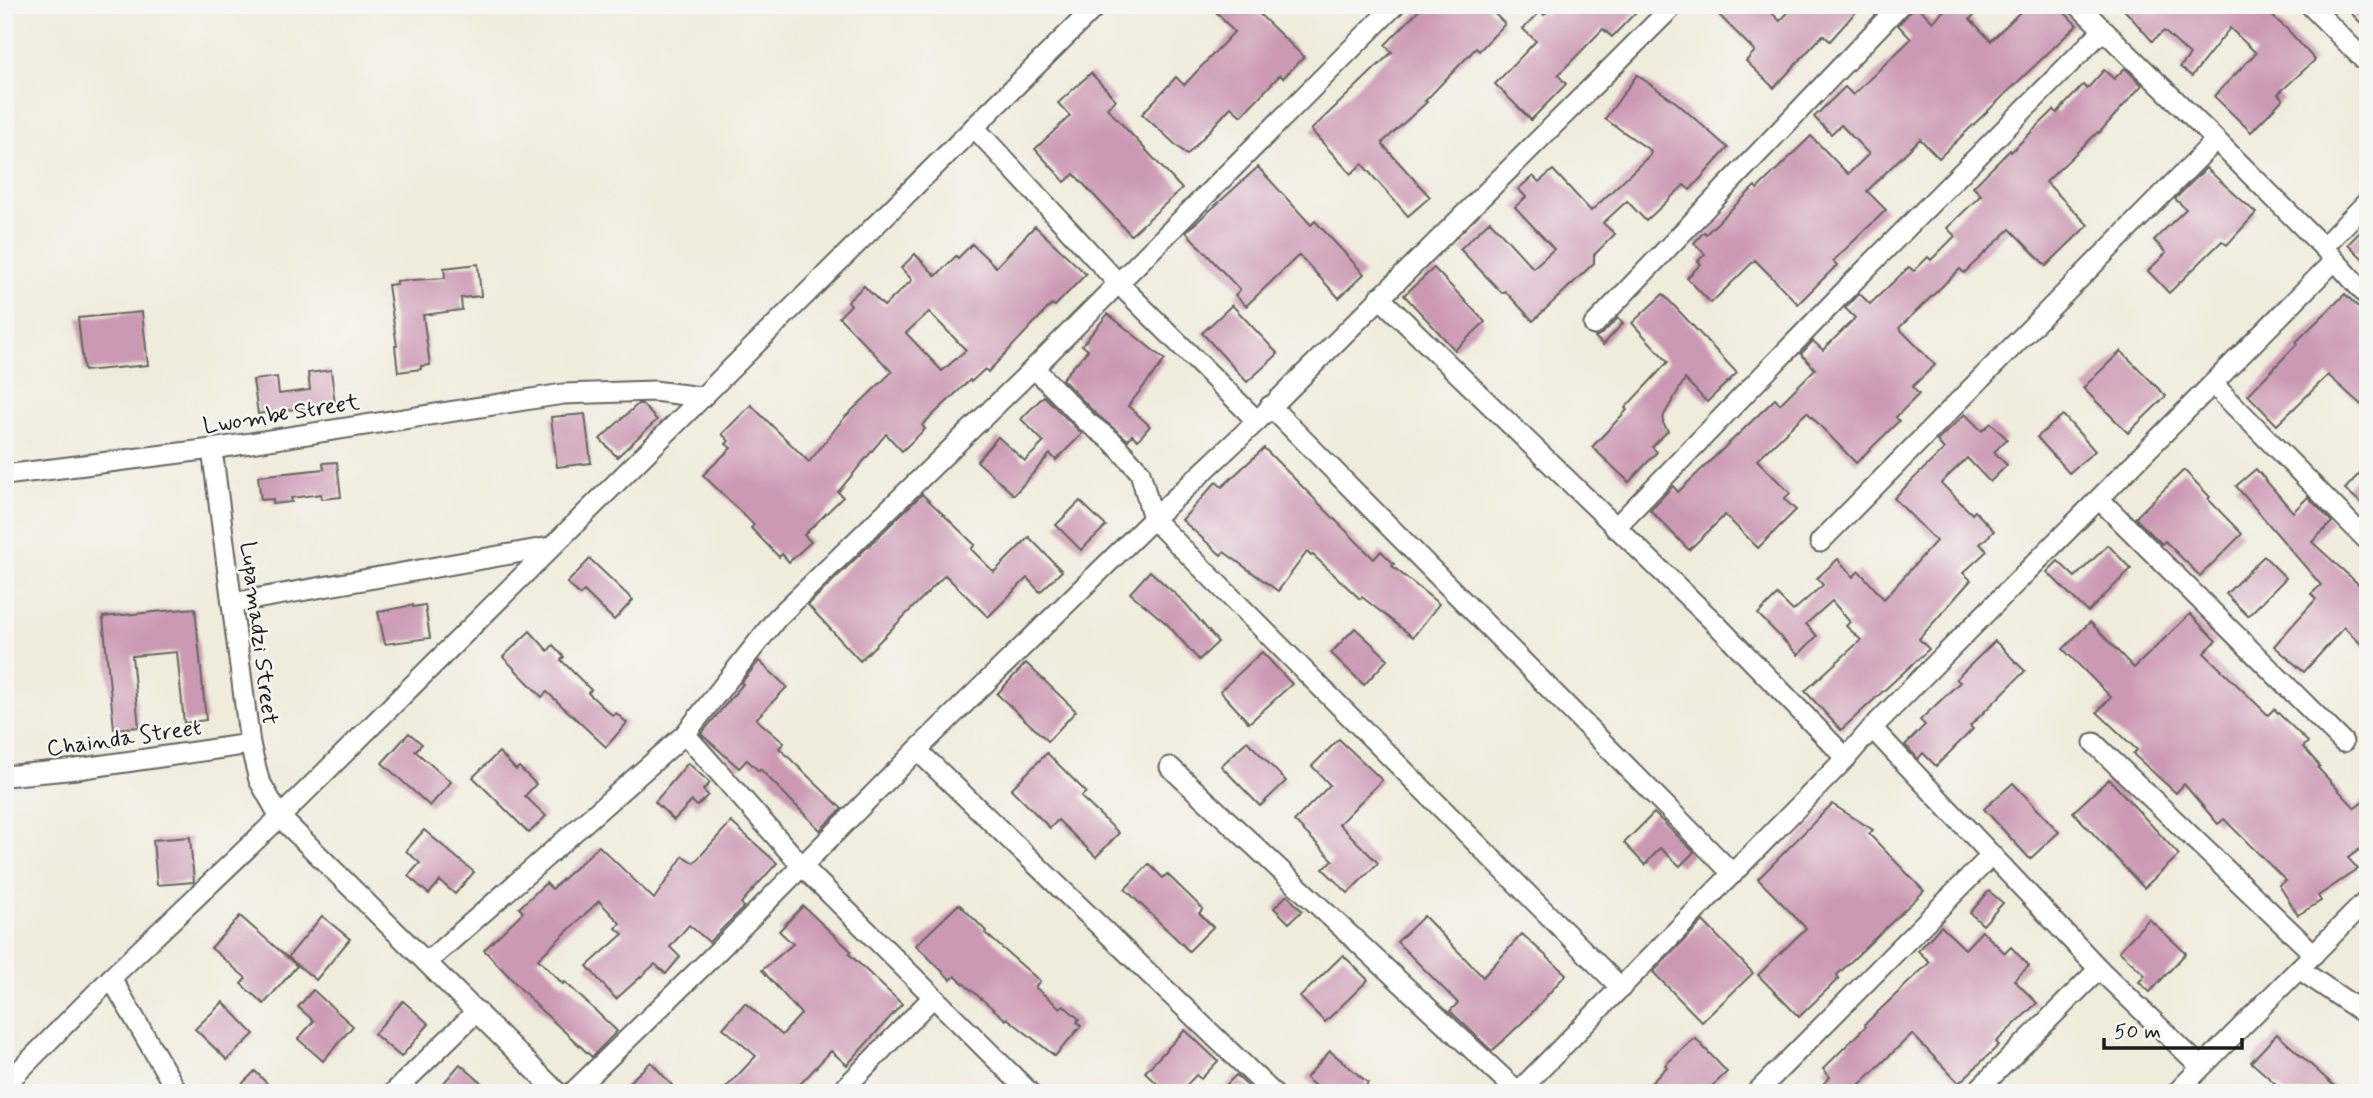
<svg xmlns="http://www.w3.org/2000/svg" width="2373" height="1098" font-family="Mynerve,sans-serif">
<rect width="100%" height="100%" fill="#f6f6f2"/>
<filter id="ink" filterUnits="userSpaceOnUse"><feTurbulence type="fractalNoise" baseFrequency=".0143" numOctaves="2"/><feDisplacementMap in="SourceGraphic" scale="14" xChannelSelector="R" yChannelSelector="G"/><feConvolveMatrix kernelMatrix="1 2 1 2 8 2 1 2 1" color-interpolation-filters="sRGB"/></filter>
<filter id="wash" filterUnits="userSpaceOnUse"><feTurbulence type="fractalNoise" baseFrequency=".00686" numOctaves="4" result="noise"/><feDisplacementMap in="SourceGraphic" scale="28" xChannelSelector="R" yChannelSelector="G"/><feGaussianBlur stdDeviation="1.57" result="paint"/><feColorMatrix in="noise" values="0 0 0 0 0 0 0 0 0 0 0 0 0 0 0 0 0 1.4 0 .05"/><feComposite in="paint" operator="in"/></filter>
<g filter="url(#wash)">
<rect width="100%" height="100%" fill="#efecdb"/>
<g id="blocks">
<g fill="#cc99b4" fill-rule="evenodd">
<polygon points="1210,5 1250,5 1304,57 1283,78 1280,75 1241,116 1231,107 1187,155 1142,114 1176,77 1184,85 1234,32"/>
<polygon points="1424,5 1486,5 1505,24 1479,51 1476,48 1425,101 1427,102 1383,142 1383,145 1430,197 1408,216 1362,164 1351,174 1311,130 1392,52 1385,45"/>
<polygon points="1554,5 1627,5 1635,13 1612,37 1603,29 1558,75 1566,84 1531,120 1495,84 1536,41 1523,29 1541,11 1544,15"/>
<polygon points="1709,5 1764,5 1780,21 1795,5 1862,5 1830,41 1823,35 1774,88 1746,61 1755,51"/>
<polygon points="1916,5 1933,22 1949,5 1984,5 1970,19 1991,41 2027,5 2057,5 2077,25 1939,158 1920,139 1867,191 1886,210 1833,261 1837,265 1798,304 1755,260 1711,303 1687,278 1701,264 1698,261 1705,254 1694,243 1704,232 1706,234 1755,186 1757,189 1811,136 1848,174 1869,154 1841,125 1831,134 1814,117 1845,87 1853,95 1911,39 1898,25"/>
<polygon points="2120,5 2260,5 2287,29 2315,60 2278,94 2283,99 2251,132 2214,96 2256,53 2230,28 2192,76 2180,67 2190,55 2164,31 2152,41"/>
<polygon points="2343,5 2368,5 2368,30"/>
<polygon points="2125,68 2142,85 2099,133 2098,132 2046,182 2088,225 2046,266 2010,229 1964,273 1960,269 1899,328 1935,365 1912,387 1919,394 1896,417 1899,421 1856,463 1807,412 1757,460 1790,493 1784,499 1796,510 1758,548 1725,515 1689,550 1650,510 1673,486 1678,492 1775,399 1780,404 1815,369 1801,354 1813,341 1823,350 1855,318 1845,308 1859,293 1870,304 1909,267 1914,271 1928,257 1931,260 1955,236 1947,228 1981,195 1973,187 2010,150 2011,152 2054,110 2057,113 2083,85 2087,89 2104,70 2114,79"/>
<polygon points="1091,73 1116,100 1107,108 1182,189 1131,235 1074,174 1065,182 1035,149 1070,116 1058,103"/>
<polygon points="1637,75 1677,103 1728,148 1690,190 1684,185 1646,221 1627,201 1603,223 1615,234 1594,255 1594,263 1533,321 1505,291 1502,293 1460,249 1490,221 1533,268 1554,249 1515,207 1526,197 1518,189 1533,176 1539,182 1553,170 1591,211 1650,155 1651,151 1605,119"/>
<polygon points="1258,167 1311,225 1315,221 1364,274 1339,298 1299,255 1246,306 1235,295 1240,290 1186,232"/>
<polygon points="2206,168 2256,213 2227,245 2222,241 2169,293 2148,271 2166,253 2154,240 2186,209 2175,199"/>
<polygon points="2368,224 2368,264 2348,244"/>
<path d="M1035,226l51,48 -31,32 -3,-2 -64,68 -3,-3 -14,13 -1,-2 -48,45 3,4 -23,22 -16,-17 -48,58 5,5 -39,38 7,7 -22,20 -7,-8 -3,3 -28,-29 3,-3 -51,-50 28,-27 -5,-4 3,-3 -7,-7 29,-29 58,57 35,-44 48,-46 -53,-55 12,-12 -3,-4 16,-15 20,20 28,-26 -11,-12 14,-14 21,22 20,-20 2,2 14,-14 24,23zM929,312l37,38 -24,21 -36,-38z"/>
<polygon points="478,264 481,296 461,298 462,310 423,315 430,365 421,366 421,369 398,372 395,346 397,346 388,285 397,284 396,281 445,278 444,268"/>
<polygon points="1434,268 1485,322 1455,350 1404,295"/>
<polygon points="1663,294 1737,373 1707,402 1685,379 1664,415 1663,423 1668,431 1652,447 1657,452 1629,482 1592,447 1627,410 1625,408 1668,362 1632,323"/>
<polygon points="2345,294 2368,317 2368,411 2328,375 2277,425 2248,395 2297,344 2296,342"/>
<polygon points="1232,305 1278,354 1247,382 1202,333"/>
<polygon points="142,312 148,365 84,371 78,318"/>
<polygon points="1108,314 1165,360 1128,406 1150,426 1138,440 1132,435 1128,440 1095,413 1062,379 1088,350 1082,345"/>
<polygon points="1618,318 1623,323 1603,345 1595,337 1603,333"/>
<polygon points="2121,351 2166,396 2128,433 2083,388"/>
<polygon points="331,370 335,404 258,414 253,380 277,377 279,394 310,390 308,373"/>
<polygon points="1044,396 1082,434 1056,460 1050,454 1014,495 977,461 998,437 1025,461 1044,442 1021,419"/>
<polygon points="638,404 642,404 657,420 617,457 600,439"/>
<polygon points="585,414 591,463 557,467 551,417"/>
<polygon points="1965,414 1982,431 1991,423 2007,439 1994,452 2007,465 1990,482 1967,458 1941,483 1972,514 1975,511 1994,531 1980,544 1987,551 1963,573 1971,580 1919,639 1929,649 1841,730 1805,691 1861,640 1846,626 1850,622 1832,601 1806,624 1817,636 1798,655 1758,614 1777,595 1793,611 1823,585 1817,578 1838,559 1853,577 1859,571 1884,599 1936,541 1894,498 1944,449 1937,441"/>
<polygon points="2063,415 2095,451 2069,473 2037,437"/>
<polygon points="1264,448 1374,559 1381,551 1394,564 1392,566 1439,604 1413,637 1362,597 1360,599 1313,555 1311,556 1307,552 1278,591 1224,552 1221,555 1182,520 1216,482 1222,487"/>
<polygon points="337,462 341,497 322,499 321,494 291,498 292,502 273,504 273,499 261,500 258,476 324,469 323,463"/>
<polygon points="2368,464 2368,509 2345,489"/>
<polygon points="2256,469 2293,512 2308,497 2332,522 2312,542 2368,593 2368,651 2344,627 2304,672 2274,646 2316,599 2311,594 2321,585 2236,486"/>
<polygon points="2184,470 2210,497 2208,499 2242,534 2200,576 2165,541 2162,544 2135,518"/>
<polygon points="922,494 975,545 971,549 994,572 1029,537 1062,571 1040,592 1027,578 988,617 945,575 860,661 808,605"/>
<polygon points="1080,501 1106,526 1081,550 1056,525"/>
<polygon points="2108,545 2131,569 2088,612 2047,572 2058,561 2075,577"/>
<polygon points="2264,556 2286,578 2248,616 2226,594"/>
<polygon points="590,559 633,600 614,620 584,591 580,595 567,583"/>
<polygon points="1150,571 1186,604 1218,642 1199,660 1167,624 1130,593"/>
<polygon points="413,605 413,607 425,605 430,638 385,644 378,612"/>
<polygon points="195,608 206,720 184,723 177,652 132,656 139,727 114,729 103,617"/>
<polygon points="2190,614 2216,641 2204,653 2268,715 2274,709 2308,742 2303,747 2320,766 2318,768 2355,808 2368,798 2368,843 2348,858 2358,869 2318,896 2321,901 2298,915 2279,885 2286,881 2224,819 2218,824 2184,784 2176,793 2133,754 2137,750 2097,712 2111,697 2063,649 2090,622 2134,668"/>
<polygon points="1355,628 1388,659 1364,685 1331,653"/>
<polygon points="530,631 548,651 553,645 564,657 561,660 591,690 588,693 613,716 616,713 627,723 606,747 547,692 542,697 503,657"/>
<polygon points="1995,641 2025,671 1970,726 1973,729 1936,766 1923,753 1918,759 1905,745 1925,725 1920,720 1960,682 1956,679"/>
<polygon points="1262,652 1292,684 1249,723 1220,691"/>
<polygon points="759,661 787,687 756,719 784,743 779,748 842,809 820,830 760,769 759,771 747,760 739,768 701,734 743,684 741,683"/>
<polygon points="1026,663 1076,711 1048,741 997,694"/>
<polygon points="409,733 422,744 415,751 451,782 430,806 382,763"/>
<polygon points="1339,739 1382,780 1339,824 1378,863 1348,893 1323,869 1333,860 1294,821 1330,785 1312,766"/>
<polygon points="1247,741 1286,781 1260,806 1221,766"/>
<polygon points="499,752 516,770 519,767 536,784 525,796 546,816 529,833 473,777"/>
<polygon points="1047,753 1086,792 1081,797 1119,833 1096,857 1058,820 1050,828 1011,789"/>
<polygon points="688,763 710,783 703,790 708,795 697,806 692,801 674,820 655,802"/>
<polygon points="2109,779 2179,855 2144,888 2073,812"/>
<polygon points="2013,783 2059,832 2030,859 1984,809"/>
<polygon points="1832,804 1873,830 1869,834 1924,891 1837,975 1839,978 1799,1017 1758,975 1806,928 1758,879"/>
<polygon points="1654,813 1694,852 1680,866 1660,848 1645,865 1624,843"/>
<polygon points="731,822 777,863 741,903 744,907 709,942 689,925 670,947 680,957 666,974 655,964 616,999 587,966 623,934 616,928 620,923 599,901 538,959 563,984 565,982 617,1031 592,1057 540,1009 484,950 523,912 519,908 546,883 552,889 599,846 654,899 683,856 694,863"/>
<polygon points="424,830 474,872 455,894 440,881 429,894 408,876 420,863 406,851"/>
<polygon points="190,837 194,882 157,885 153,840"/>
<polygon points="1149,864 1163,878 1167,874 1203,909 1199,913 1213,927 1189,951 1125,889"/>
<polygon points="1989,891 2003,903 1983,925 1970,913"/>
<polygon points="1287,895 1302,911 1289,923 1274,908"/>
<polygon points="959,904 986,931 985,933 1040,981 1035,987 1060,1008 1063,1005 1079,1019 1077,1022 1081,1026 1055,1056 1007,1018 1006,1020 955,976 951,980 916,945"/>
<polygon points="803,906 851,951 849,954 902,1004 847,1065 831,1051 792,1093 721,1093 756,1056 723,1028 745,1003 782,1035 801,1014 762,970 793,944 779,931"/>
<polygon points="240,916 297,966 264,1004 241,984 246,978 211,948"/>
<polygon points="322,916 350,939 316,980 288,957"/>
<polygon points="1424,916 1483,977 1522,934 1566,974 1528,1017 1492,1051 1450,1011 1458,1003 1397,942"/>
<polygon points="2149,919 2186,953 2150,992 2139,982 2145,975 2119,951"/>
<polygon points="1703,921 1753,973 1702,1022 1653,972"/>
<polygon points="1941,926 1965,949 1982,931 2005,953 2011,947 2029,966 2014,980 2037,1003 1996,1042 1999,1045 1959,1083 1912,1034 1858,1086 1865,1093 1814,1093 1830,1077 1823,1069 1866,1026 1865,1024 1930,962 1918,951"/>
<polygon points="1343,955 1368,980 1325,1022 1300,997"/>
<polygon points="313,990 353,1026 323,1061 298,1039 314,1021 298,1007"/>
<polygon points="403,1001 429,1024 401,1057 374,1034"/>
<polygon points="223,1002 254,1034 227,1060 195,1029"/>
<polygon points="1185,1030 1218,1061 1201,1079 1196,1075 1179,1093 1167,1093 1145,1072"/>
<polygon points="2277,1034 2342,1093 2286,1093 2251,1062"/>
<polygon points="1695,1038 1727,1072 1705,1093 1641,1093 1667,1067 1665,1065"/>
<polygon points="1330,1051 1368,1083 1360,1093 1323,1093 1306,1078"/>
<polygon points="651,1062 679,1093 617,1093"/>
<polygon points="460,1064 493,1093 435,1093"/>
<polygon points="255,1071 276,1093 233,1093"/>
<polygon points="1236,1075 1255,1093 1232,1093 1225,1086"/>
</g>
</g>
</g>
<g filter="url(#ink)">
<use href="#blocks" fill-opacity="0" stroke="#66655f" stroke-width="2"/>
<g fill="none" stroke-linecap="round" stroke-linejoin="round">
<defs>
<g id="minor">
<polyline points="2078,5 2216,140 2323,247 2368,297"/>
<polyline points="2310,5 2368,64"/>
<polyline points="974,127 1118,283 1257,421"/>
<polyline points="2323,247 2368,201"/>
<polyline points="1379,297 1718,626 1846,758"/>
<polyline points="1594,325 1900,5"/>
<polyline points="1034,368 1087,422 1112,441 1140,472 1153,519 1621,988"/>
<polyline points="2213,384 2368,541"/>
<polyline points="1270,406 1733,874"/>
<polyline points="212,449 250,744 259,780 280,817 558,1093"/>
<polyline points="5,475 212,449 563,394 654,391 701,397"/>
<polyline points="2099,499 2343,742"/>
<polyline points="1615,528 1856,279 2103,30"/>
<polyline points="1820,542 2216,140"/>
<polyline points="232,603 550,547"/>
<polyline points="1872,728 2099,969 2201,1067"/>
<polyline points="685,734 802,866 1030,1093"/>
<polyline points="2094,743 2314,954"/>
<polyline points="917,750 1273,1093"/>
<polyline points="1170,767 1518,1092"/>
<polyline points="5,776 77,769 250,744"/>
<polyline points="427,962 685,734 777,618 1034,368 1395,5"/>
<polyline points="2299,969 2368,1016"/>
<polyline points="111,978 178,1093"/>
<polyline points="5,1085 111,978 280,817 1097,5"/>
<polyline points="393,1093 477,1011"/>
<polyline points="572,1093 708,961 917,750 1153,519 1257,421 1674,5"/>
<polyline points="840,1093 933,997"/>
<polyline points="1517,1093 1846,758 1872,728 2334,261"/>
<polyline points="1756,1093 1992,855"/>
<polyline points="1975,1093 2099,969"/>
<polyline points="2176,1093 2368,899"/>
</g>
</defs>
<use href="#minor" stroke="#66655f" stroke-width="23"/>
<use href="#minor" stroke="#fff" stroke-width="19"/>
</g>
</g>
<g text-anchor="middle" stroke-width="5" stroke-linejoin="round" paint-order="stroke">
<g font-size="23" fill="#1c1c1c" stroke="#f6f6f2">
<text transform="translate(281 413) rotate(-9)" y="8">Lwombe Street</text>
<text transform="translate(260 633) rotate(83)" y="8">Lupamadzi Street</text>
<text transform="translate(124 737) rotate(-8)" y="8">Chainda Street</text>
</g>
</g>
<rect width="2373" height="1098" fill="none" stroke="#f6f6f2" stroke-width="28"/>
<path d="M2104 1038v10h138v-10" fill="none" stroke="#1c1c1c" stroke-width="3.5"/>
<text x="2114" y="1038" font-size="21" fill="#1c1c1c" stroke="#f6f6f2" stroke-width="5" paint-order="stroke">50 m</text>
</svg>
